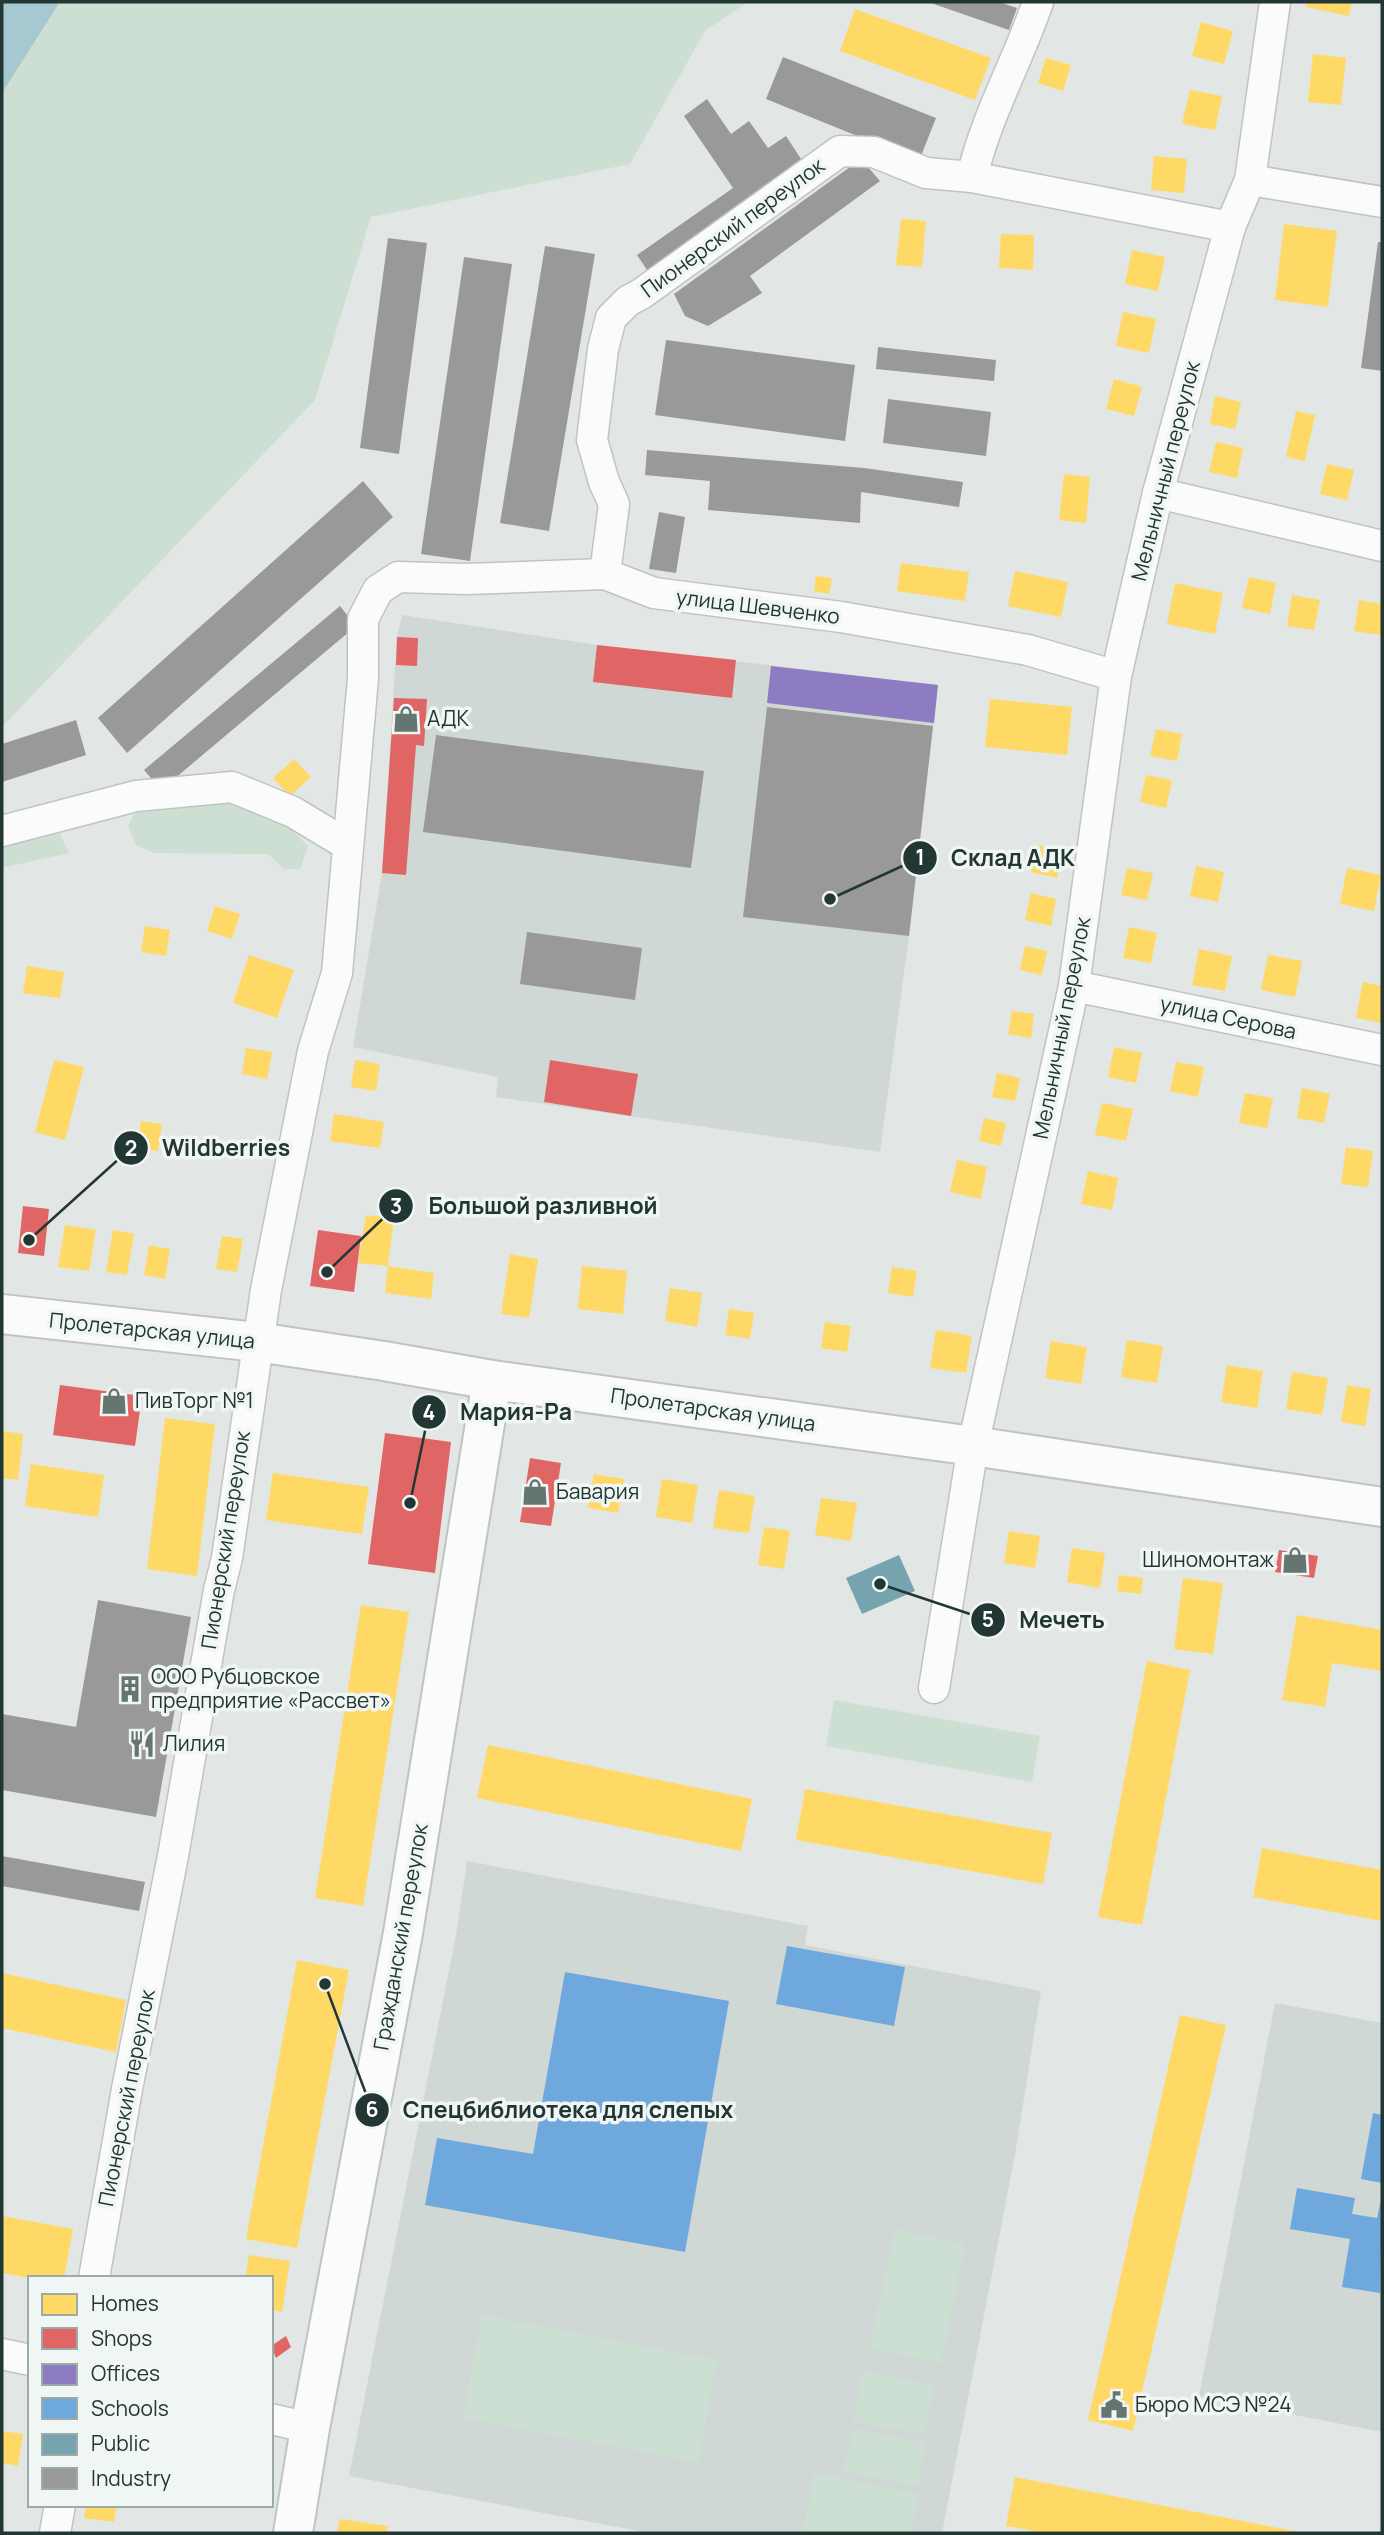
<svg xmlns="http://www.w3.org/2000/svg" width="1384" height="2535" font-family="Manrope,sans-serif">
<rect width="100%" height="100%" fill="#e2e7e5"/>
<g fill="#d0d8d5">
<polygon points="402,615 597,645 938,685 909,936 880,1152 496,1097 498,1077 353,1047 382,873 397,637"/>
<polygon points="467,1861 808,1926 805,1945 1041,1991 1015,2155 942,2533 649,2533 349,2476 456,1935"/>
<polygon points="1275,2003 1382,2023 1382,2432 1199,2396"/>
</g>
<g fill="#cddfd3">
<polygon points="60,2 748,2 705,31 630,164 371,217 315,400 2,727 2,93"/>
<polygon points="206,798 250,803 289,827 308,846 300,869 284,869 268,854 154,853 136,845 128,826 137,808 153,809"/>
<polygon points="60,834 69,853 2,868 2,842"/>
<polygon points="834,1700 1040,1736 1032,1782 826,1746"/>
<polygon points="895,2229 965,2244 941,2363 870,2348"/>
<polygon points="482,2315 717,2360 698,2462 463,2418"/>
<polygon points="862,2372 934,2385 925,2434 853,2422"/>
<polygon points="853,2429 925,2443 917,2485 844,2471"/>
<polygon points="815,2473 919,2494 911,2533 815,2533 803,2531"/>
</g>
<polygon fill="#a6c9d1" points="2,2 60,2 2,93"/>
<g fill="#ffd966">
<polygon points="1307,2 1352,2 1349,16 1306,7"/>
<polygon points="855,9 991,58 975,100 840,51"/>
<polygon points="1201,22 1233,31 1224,64 1192,56"/>
<polygon points="1313,54 1346,58 1341,105 1308,102"/>
<polygon points="1046,58 1071,65 1063,91 1038,83"/>
<polygon points="1190,90 1222,96 1215,130 1182,124"/>
<polygon points="1154,156 1187,159 1184,193 1151,190"/>
<polygon points="901,219 926,221 922,267 896,265"/>
<polygon points="1284,224 1337,231 1328,307 1275,300"/>
<polygon points="1001,234 1034,235 1033,270 999,268"/>
<polygon points="1132,250 1165,257 1158,291 1125,284"/>
<polygon points="1123,312 1156,319 1149,353 1116,346"/>
<polygon points="1114,379 1142,387 1134,416 1106,409"/>
<polygon points="1215,396 1241,402 1235,429 1210,424"/>
<polygon points="1296,411 1315,415 1305,461 1286,457"/>
<polygon points="1216,442 1243,448 1237,478 1209,472"/>
<polygon points="1327,464 1354,470 1347,500 1320,494"/>
<polygon points="1064,474 1090,477 1086,523 1059,520"/>
<polygon points="901,563 969,572 965,601 897,591"/>
<polygon points="1015,571 1068,582 1061,617 1008,606"/>
<polygon points="816,576 832,578 829,594 814,591"/>
<polygon points="1249,577 1276,583 1270,614 1242,608"/>
<polygon points="1175,583 1223,593 1215,634 1167,624"/>
<polygon points="1292,595 1320,600 1314,630 1287,626"/>
<polygon points="1359,600 1382,604 1381,635 1354,631"/>
<polygon points="990,699 1072,707 1067,755 985,747"/>
<polygon points="1156,729 1182,734 1177,761 1150,756"/>
<polygon points="294,759 311,777 290,796 273,778"/>
<polygon points="1146,775 1172,780 1166,808 1140,802"/>
<polygon points="1037,845 1063,851 1057,878 1031,872"/>
<polygon points="1196,866 1224,872 1218,902 1190,896"/>
<polygon points="1127,868 1153,873 1147,900 1121,895"/>
<polygon points="1347,868 1381,875 1374,911 1340,904"/>
<polygon points="1031,893 1056,899 1051,926 1025,920"/>
<polygon points="215,906 240,914 232,939 207,931"/>
<polygon points="145,926 170,930 166,956 141,952"/>
<polygon points="1129,927 1157,933 1151,963 1123,958"/>
<polygon points="1025,946 1047,951 1042,975 1020,970"/>
<polygon points="1199,949 1232,956 1225,991 1192,985"/>
<polygon points="249,955 294,970 277,1018 233,1003"/>
<polygon points="1268,955 1302,961 1295,997 1261,990"/>
<polygon points="27,966 64,972 60,998 23,993"/>
<polygon points="1363,982 1382,986 1382,1023 1356,1018"/>
<polygon points="1012,1011 1034,1014 1031,1038 1008,1034"/>
<polygon points="1114,1047 1142,1053 1136,1083 1108,1077"/>
<polygon points="246,1048 272,1052 267,1079 242,1074"/>
<polygon points="54,1060 84,1067 65,1140 35,1132"/>
<polygon points="355,1060 380,1064 376,1091 351,1087"/>
<polygon points="1176,1062 1204,1067 1198,1097 1170,1091"/>
<polygon points="997,1073 1020,1078 1015,1101 992,1097"/>
<polygon points="1302,1088 1330,1094 1324,1123 1297,1118"/>
<polygon points="1245,1093 1273,1098 1267,1128 1239,1123"/>
<polygon points="1102,1103 1133,1109 1126,1141 1095,1135"/>
<polygon points="334,1114 384,1122 380,1148 330,1141"/>
<polygon points="984,1118 1006,1123 1001,1146 979,1141"/>
<polygon points="141,1121 162,1124 158,1151 137,1147"/>
<polygon points="1346,1147 1373,1151 1368,1187 1341,1184"/>
<polygon points="957,1160 987,1167 981,1199 950,1192"/>
<polygon points="1088,1171 1118,1178 1112,1210 1081,1204"/>
<polygon points="366,1215 394,1218 388,1266 358,1263"/>
<polygon points="65,1225 96,1230 89,1271 58,1267"/>
<polygon points="113,1230 134,1234 127,1275 106,1272"/>
<polygon points="222,1236 243,1239 237,1272 216,1269"/>
<polygon points="149,1245 170,1249 165,1279 144,1275"/>
<polygon points="510,1254 538,1259 529,1318 501,1314"/>
<polygon points="388,1266 434,1273 431,1299 385,1293"/>
<polygon points="582,1266 627,1271 623,1314 578,1309"/>
<polygon points="892,1267 917,1271 913,1297 888,1293"/>
<polygon points="670,1288 702,1293 697,1327 665,1321"/>
<polygon points="729,1309 754,1313 750,1339 725,1335"/>
<polygon points="825,1322 851,1326 847,1352 821,1348"/>
<polygon points="936,1330 972,1336 966,1373 930,1368"/>
<polygon points="1127,1340 1163,1346 1157,1383 1121,1377"/>
<polygon points="1051,1341 1087,1347 1081,1384 1045,1378"/>
<polygon points="1227,1365 1263,1371 1257,1408 1221,1402"/>
<polygon points="1292,1372 1328,1378 1322,1415 1286,1409"/>
<polygon points="1347,1385 1371,1389 1365,1426 1341,1422"/>
<polygon points="165,1418 215,1424 197,1576 147,1569"/>
<polygon points="2,1431 23,1434 18,1480 2,1478"/>
<polygon points="31,1464 104,1475 98,1517 25,1506"/>
<polygon points="273,1473 369,1487 362,1534 266,1520"/>
<polygon points="594,1474 624,1479 618,1513 588,1508"/>
<polygon points="662,1479 698,1485 692,1523 656,1517"/>
<polygon points="719,1490 755,1496 749,1533 713,1528"/>
<polygon points="821,1498 857,1503 851,1541 815,1535"/>
<polygon points="764,1527 790,1531 784,1569 758,1565"/>
<polygon points="1009,1531 1040,1536 1035,1568 1004,1563"/>
<polygon points="1072,1548 1105,1553 1100,1588 1067,1582"/>
<polygon points="1119,1575 1143,1578 1141,1594 1117,1591"/>
<polygon points="1183,1578 1223,1583 1213,1654 1174,1649"/>
<polygon points="361,1605 409,1612 363,1906 315,1898"/>
<polygon points="1297,1615 1382,1630 1382,1671 1332,1663 1325,1707 1282,1700"/>
<polygon points="1147,1661 1190,1670 1142,1925 1098,1917"/>
<polygon points="488,1745 752,1799 741,1851 477,1798"/>
<polygon points="805,1789 1052,1833 1043,1884 796,1840"/>
<polygon points="1262,1848 1382,1870 1382,1921 1253,1897"/>
<polygon points="297,1960 349,1970 297,2248 246,2239"/>
<polygon points="2,1973 126,2000 116,2052 2,2028"/>
<polygon points="1180,2015 1226,2025 1133,2431 1088,2420"/>
<polygon points="2,2216 73,2229 64,2278 29,2278 2,2273"/>
<polygon points="249,2255 290,2261 282,2312 271,2310 271,2278 245,2278"/>
<polygon points="2,2431 23,2434 18,2466 2,2463"/>
<polygon points="1015,2477 1299,2532 1299,2533 1046,2533 1006,2526"/>
<polygon points="86,2505 117,2505 114,2522 84,2518"/>
<polygon points="340,2519 388,2526 386,2533 337,2533"/>
</g>
<g fill="#e06666">
<polygon points="397,637 418,638 417,666 396,665"/>
<polygon points="597,645 736,660 732,698 593,682"/>
<polygon points="394,698 427,699 424,746 416,745 406,875 382,873"/>
<polygon points="550,1060 638,1074 631,1116 544,1102"/>
<polygon points="23,1206 49,1209 44,1256 18,1253"/>
<polygon points="318,1230 361,1236 354,1292 310,1286"/>
<polygon points="60,1385 142,1396 135,1446 53,1435"/>
<polygon points="385,1433 451,1442 435,1573 368,1564"/>
<polygon points="530,1458 561,1463 551,1526 520,1522"/>
<polygon points="1279,1550 1318,1556 1314,1578 1275,1572"/>
<polygon points="286,2336 291,2347 276,2358 271,2346"/>
</g>
<polygon fill="#8e7cc3" points="771,666 938,685 934,723 767,703"/>
<g fill="#6fa8dc">
<polygon points="787,1946 905,1967 894,2026 776,2004"/>
<polygon points="565,1972 729,2001 685,2252 425,2205 437,2138 533,2154"/>
<polygon points="1373,2113 1382,2115 1382,2183 1361,2179"/>
<polygon points="1297,2188 1355,2198 1352,2214 1377,2218 1382,2195 1380,2293 1342,2287 1350,2239 1290,2229"/>
</g>
<polygon fill="#76a5af" points="899,1555 915,1591 862,1614 846,1578"/>
<g fill="#999">
<polygon points="928,2 999,2 1017,8 1009,30"/>
<polygon points="783,57 936,118 919,161 766,99"/>
<polygon points="707,99 731,134 749,121 768,148 786,136 805,165 649,273 637,255 733,188 684,116"/>
<polygon points="861,159 880,181 750,276 762,293 708,326 685,316 674,294"/>
<polygon points="388,238 427,243 399,454 360,448"/>
<polygon points="1378,242 1382,242 1382,371 1361,368"/>
<polygon points="545,246 595,254 549,531 500,523"/>
<polygon points="464,257 512,264 470,561 421,554"/>
<polygon points="666,340 855,365 845,441 655,415"/>
<polygon points="878,347 996,360 994,381 876,369"/>
<polygon points="888,399 991,412 986,456 883,443"/>
<polygon points="647,450 864,468 963,482 959,507 861,492 860,523 708,510 710,481 645,475"/>
<polygon points="363,481 393,517 127,753 98,718"/>
<polygon points="659,512 685,517 676,573 649,569"/>
<polygon points="340,606 356,626 161,790 144,770"/>
<polygon points="767,707 933,726 909,936 743,917"/>
<polygon points="76,720 86,755 2,782 2,744"/>
<polygon points="436,735 704,771 691,868 423,832"/>
<polygon points="527,932 642,948 635,1000 520,984"/>
<polygon points="98,1600 191,1617 156,1817 2,1790 2,1714 76,1727"/>
<polygon points="2,1856 145,1882 139,1911 2,1886"/>
</g>
<g fill="none" stroke-linecap="round" stroke-linejoin="round">
<defs>
<g id="street">
<path d="M972,177c14,-61 46,-116 66,-175"/>
<polyline points="1250,180 1382,202"/>
<polyline points="1158,493 1382,546"/>
<polyline points="605,574 614,504 604,482 592,440 603,349 611,318 628,301 641,294 840,151 874,152 926,173 972,177 1230,227"/>
<polyline points="2,831 136,796 232,787 293,812 346,844"/>
<polyline points="1074,986 1382,1050"/>
<polyline points="934,1688 973,1446 1074,986 1116,676 1158,493 1230,227 1250,180 1275,2"/>
<polyline points="94,2278 127,2089 173,1856 219,1590 227,1558 266,1290 313,1051 337,973 363,678 363,619 378,590 398,577 466,579 605,574 654,593 841,617 1028,650 1116,676"/>
<polyline points="2,2354 30,2360"/>
<polyline points="271,2419 310,2428"/>
<polyline points="55,2533 60,2505"/>
</g>
<g id="secondary">
<polyline points="2,1314 257,1342 384,1361 492,1380 973,1446 1382,1507"/>
<polyline points="293,2533 310,2428 403,1933 492,1380"/>
</g>
</defs>
<use href="#street" stroke="#bfc4c2" stroke-width="33"/>
<use href="#secondary" stroke="#bec4c2" stroke-width="42"/>
<use href="#street" stroke="#fbfbfb" stroke-width="30"/>
<use href="#secondary" stroke="#fbfbfb" stroke-width="38"/>
</g>
<defs>
<symbol id="shop-bare" viewBox="-9 -9 18 18"><path d="M-5-2.5h2.3a2.7 3.5 0 0 1 5.4 0H5L5.5 6h-11ZM-1.5-2.5h3a1.5 2.3 0 0 0-3 0Z" fill="#657571" stroke="#f0f6f3" stroke-width="2.5" paint-order="stroke"/></symbol>
<symbol id="building-bare" viewBox="-9 -9 18 18"><path d="M-4-6H4V6H1V3H-1V6H-4ZM-2.5-4.3h1.7v1.8h-1.7ZM.8-4.3h1.7v1.8H.8ZM-2.5-1h1.7V.8h-1.7ZM.8-1h1.7V.8H.8Z" fill="#657571" stroke="#f0f6f3" stroke-width="2.5" paint-order="stroke"/></symbol>
<symbol id="restaurant-bare" viewBox="-9 -9 18 18"><path d="M-5-6h1v4h1v-4h1v4h1v-4h1v5L-1.5 .5V6h-2V.5L-5-1ZM5-6V6H3V1.5H1.5Q1.5-4 5-6Z" fill="#657571" stroke="#f0f6f3" stroke-width="2.5" paint-order="stroke"/></symbol>
<symbol id="civic-bare" viewBox="-9 -9 18 18"><path d="M-.6-6.5H3V-4.5H.6V-3L4-1V1h2V6H-6V1h2V-1L-.6-3ZM-1.2 2.5V6h2.4V2.5Z" fill="#657571" stroke="#f0f6f3" stroke-width="2.5" paint-order="stroke"/></symbol>
</defs>
<g fill-rule="evenodd">
<use href="#shop-bare" x="387" y="700" width="38" height="38"/>
<use href="#shop-bare" x="95" y="1382" width="38" height="38"/>
<use href="#shop-bare" x="516" y="1473" width="38" height="38"/>
<use href="#shop-bare" x="1276" y="1541" width="38" height="38"/>
<use href="#building-bare" x="111" y="1670" width="38" height="38"/>
<use href="#restaurant-bare" x="123" y="1725" width="38" height="38"/>
<use href="#civic-bare" x="1095" y="2386" width="38" height="38"/>
</g>
<g text-anchor="middle" stroke-width="7" stroke-linejoin="round" paint-order="stroke">
<g font-size="21" fill="#223733" stroke="#f0f6f3">
<text transform="translate(733 228) rotate(-36)" y="7">Пионерский переулок</text>
<text transform="translate(1166 471) rotate(-76)" y="7">Мельничный переулок</text>
<text transform="translate(758 607) rotate(7)" y="7">улица Шевченко</text>
<text transform="translate(1228 1018) rotate(12)" y="7">улица Серова</text>
<text transform="translate(1062 1028) rotate(-79)" y="7">Мельничный переулок</text>
<text transform="translate(152 1331) rotate(6)" y="7">Пролетарская улица</text>
<text transform="translate(713 1410) rotate(8)" y="7">Пролетарская улица</text>
<text transform="translate(226 1540) rotate(-81)" y="7">Пионерский переулок</text>
<text transform="translate(401 1937) rotate(-80)" y="7">Гражданский переулок</text>
<text transform="translate(127 2098) rotate(-79)" y="7">Пионерский переулок</text>
</g>
<g font-size="21" fill="#223733" stroke="#f0f6f3" text-anchor="start">
<text x="427" y="726">АДК</text>
<text x="135" y="1408">ПивТорг №1</text>
<text x="556" y="1499">Бавария</text>
<text x="1274" y="1567" text-anchor="end">Шиномонтаж</text>
<text x="151" y="1684">ООО Рубцовское<tspan x="151" dy="24">предприятие «Рассвет»</tspan></text>
<text x="163" y="1751">Лилия</text>
<text x="1135" y="2412">Бюро МСЭ №24</text>
</g>
</g>
<path fill="none" stroke="#223733" stroke-width="2.5" d="M830 899L920 858M29 1240L131 1148M327 1272L396 1206M410 1503L429 1412M880 1584L988 1620M325 1984L372 2110"/>
<g fill="#223733" stroke="#f0f6f3" stroke-width="2.5">
<circle cx="830" cy="899" r="7"/>
<circle cx="29" cy="1240" r="7"/>
<circle cx="327" cy="1272" r="7"/>
<circle cx="410" cy="1503" r="7"/>
<circle cx="880" cy="1584" r="7"/>
<circle cx="325" cy="1984" r="7"/>
<circle cx="920" cy="858" r="18"/>
<circle cx="131" cy="1148" r="18"/>
<circle cx="396" cy="1206" r="18"/>
<circle cx="429" cy="1412" r="18"/>
<circle cx="988" cy="1620" r="18"/>
<circle cx="372" cy="2110" r="18"/>
</g>
<g font-size="21" text-anchor="middle" font-weight="bold" fill="#fff">
<text x="920" y="865">1</text>
<text x="131" y="1156">2</text>
<text x="396" y="1214">3</text>
<text x="429" y="1420">4</text>
<text x="988" y="1627">5</text>
<text x="372" y="2117">6</text>
</g>
<g font-size="23" text-anchor="middle" font-weight="bold" fill="#223733" stroke="#f0f6f3" stroke-width="7" stroke-linejoin="round" paint-order="stroke">
<text x="1013" y="866">Склад АДК</text>
<text x="226" y="1156">Wildberries</text>
<text x="543" y="1214">Большой разливной</text>
<text x="516" y="1420">Мария-Ра</text>
<text x="1062" y="1628">Мечеть</text>
<text x="568" y="2118">Спецбиблиотека для слепых</text>
</g>
<rect width="1384" height="2535" fill="none" stroke="#223733" stroke-width="7"/>
<rect x="28" y="2276" width="245" height="231" fill="#f0f6f3" stroke="#9eaaa6" stroke-width="2"/>
<rect x="42" y="2294" width="35" height="21" fill="#ffd966" stroke="#9eaaa6" stroke-width="2"/>
<text x="91" y="2311" font-size="21" fill="#223733">Homes</text>
<rect x="42" y="2328" width="35" height="21" fill="#e06666" stroke="#9eaaa6" stroke-width="2"/>
<text x="91" y="2346" font-size="21" fill="#223733">Shops</text>
<rect x="42" y="2364" width="35" height="21" fill="#8e7cc3" stroke="#9eaaa6" stroke-width="2"/>
<text x="91" y="2381" font-size="21" fill="#223733">Offices</text>
<rect x="42" y="2398" width="35" height="21" fill="#6fa8dc" stroke="#9eaaa6" stroke-width="2"/>
<text x="91" y="2416" font-size="21" fill="#223733">Schools</text>
<rect x="42" y="2434" width="35" height="21" fill="#76a5af" stroke="#9eaaa6" stroke-width="2"/>
<text x="91" y="2451" font-size="21" fill="#223733">Public</text>
<rect x="42" y="2468" width="35" height="21" fill="#999999" stroke="#9eaaa6" stroke-width="2"/>
<text x="91" y="2486" font-size="21" fill="#223733">Industry</text>
</svg>
